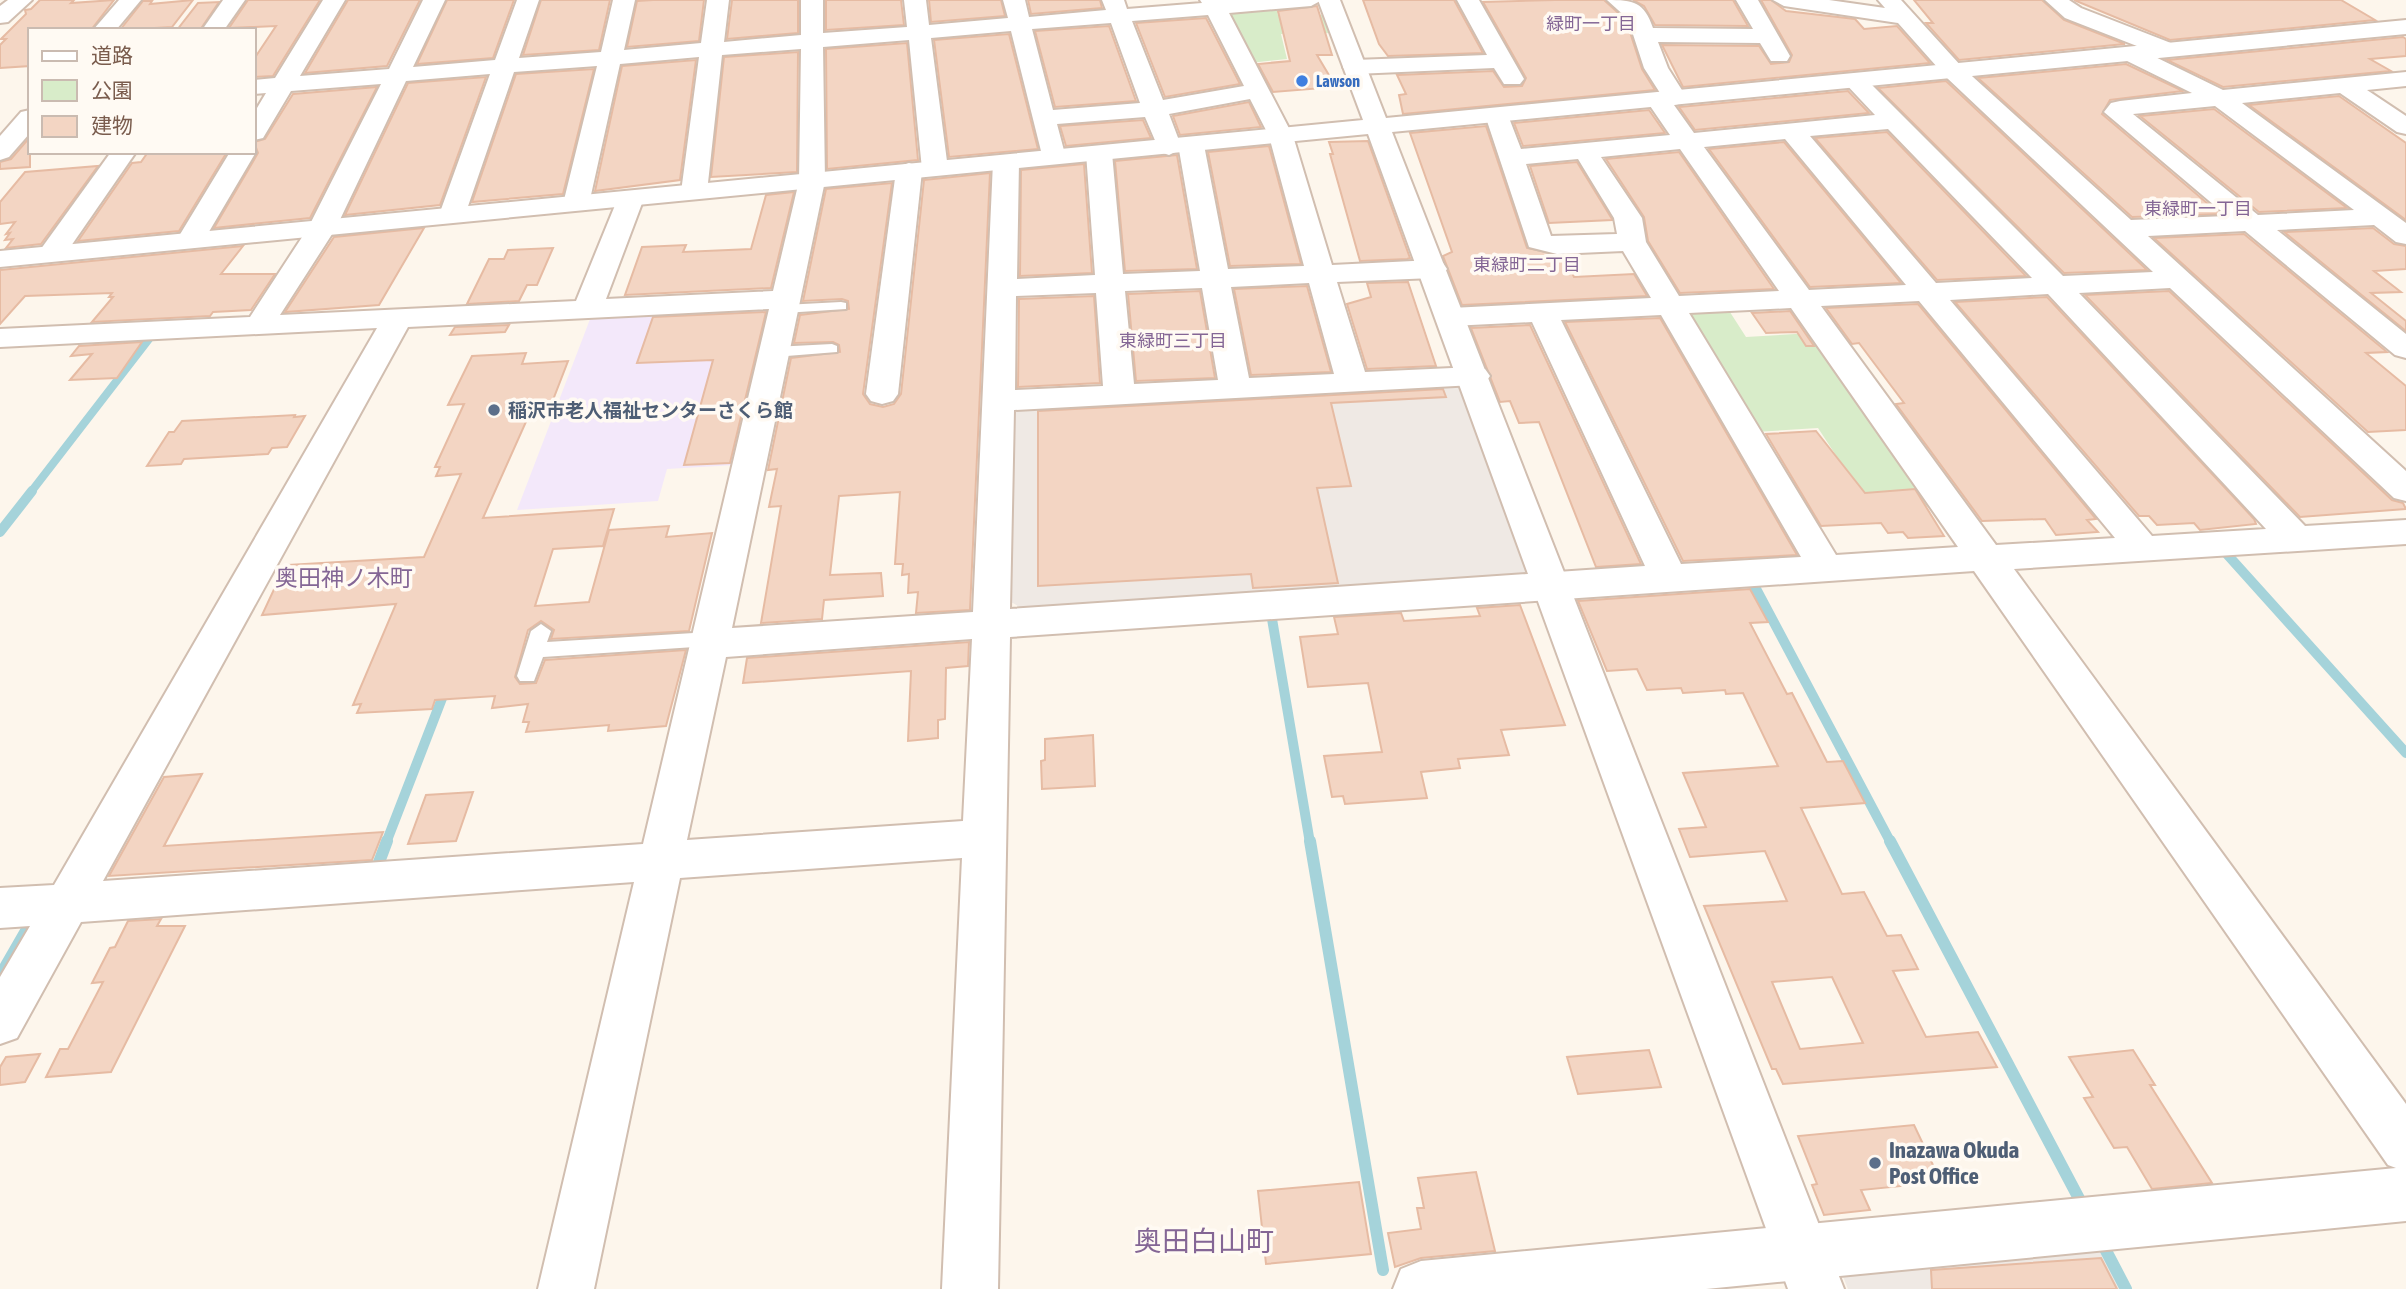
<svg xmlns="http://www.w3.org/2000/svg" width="2406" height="1289" font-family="'Asap Condensed','Noto Sans JP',sans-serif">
<rect width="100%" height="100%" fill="#fdf6ec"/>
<g fill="#efe9e4">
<polygon points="1452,381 1461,387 1528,567 1521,578 1023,609 1006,599 1010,409"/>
<polygon points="2101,1249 2122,1289 1848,1289 1842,1274"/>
</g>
<polygon fill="#f3e8fa" points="760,306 769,311 735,465 667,469 658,501 517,510 592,314"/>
<g fill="#d8ecc9">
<polygon points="1292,5 1277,14 1304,24 1323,14 1331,33 1281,34 1287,59 1250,63 1226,13 1229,10"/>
<polygon points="1728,309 1746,337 1812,333 1935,506 1872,510 1818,428 1755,432 1685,317 1690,311"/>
</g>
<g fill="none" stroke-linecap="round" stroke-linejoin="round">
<polyline stroke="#a5d3da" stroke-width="8" points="31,492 149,339"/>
<g stroke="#a5d3da" stroke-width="10">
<polyline points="0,532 32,491"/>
<polyline points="2225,552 2406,753"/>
<polyline points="1761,582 1753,583 1891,843"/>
<polyline points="1271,613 1310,843"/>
<polyline points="386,843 446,688"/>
</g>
<g stroke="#a5d3da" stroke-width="12">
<polyline points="1310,841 1383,1270"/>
<polyline points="1890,841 2084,1208"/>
<polyline points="378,865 387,841"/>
<polyline points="0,976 34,917"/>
<polyline points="2102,1243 2126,1289"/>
</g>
</g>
<g fill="#f3d5c3" stroke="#e6bba3" stroke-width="2" fill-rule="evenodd">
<polygon points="40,0 74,0 71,3 114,0 91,30 30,30 30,66 0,68 0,45 6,39 1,39 26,14 25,10 31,9"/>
<polygon points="193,0 172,27 120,30 143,1 152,1 150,4"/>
<polygon points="248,0 320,0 273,76 254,77 254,59 276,26 229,28"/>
<polygon points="348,0 420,0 387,66 305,73"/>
<polygon points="447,0 514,0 493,58 417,64"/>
<polygon points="541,0 610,0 599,50 523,55"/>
<polygon points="653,0 704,0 699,41 627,47 637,1"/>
<polygon points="732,0 798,0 798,33 727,39"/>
<polygon points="826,0 901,0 904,25 826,30"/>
<polygon points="929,0 1001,0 1005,16 931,22"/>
<polygon points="1028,0 1100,0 1102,8 1031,14"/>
<polygon points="1363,0 1454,0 1483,53 1388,56 1379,44"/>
<polygon points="1555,0 1604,0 1626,20 1642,69 1655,90 1403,114 1399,95 1406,94 1397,75 1493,71 1504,87 1522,86 1526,78 1483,2"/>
<polygon points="1633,0 1733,0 1748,26 1655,25 1644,6"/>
<polygon points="1761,0 1771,0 1786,11 1855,19 1864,29 1897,26 1930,63 1683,87 1662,45 1759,46 1771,64 1789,62 1792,55"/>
<polygon points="1914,0 2042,0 2064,20 2125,44 1959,60 1926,23 1933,23"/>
<polygon points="2074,0 2341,0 2375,20 2170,40"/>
<polygon points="219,2 200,30 177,30 198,3"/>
<polygon points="1317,6 1332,55 1317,55 1336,87 1273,92 1258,64 1290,61 1278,11"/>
<polygon points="1206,18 1240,84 1165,97 1136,23"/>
<polygon points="1109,26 1136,101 1055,107 1035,31"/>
<polygon points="1009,34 1038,149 949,157 934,40"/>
<polygon points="2403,37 2406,39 2406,56 2370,59 2391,71 2223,87 2167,60"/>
<polygon points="907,43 918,160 827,169 826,49"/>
<polygon points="798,52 797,172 711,177 724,57"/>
<polygon points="696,60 680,180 595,191 622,66"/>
<polygon points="2126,64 2183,91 2110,100 2102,114 2220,214 2132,217 1978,78"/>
<polygon points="594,69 563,194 472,202 516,74"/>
<polygon points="486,77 440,205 345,215 408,83"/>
<polygon points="1946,81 2147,270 2064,273 1878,88"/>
<polygon points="377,87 310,218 214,228 258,153 254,142 265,139 293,94"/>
<polygon points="1848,91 1869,113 1695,130 1679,107"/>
<polygon points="2339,96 2406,143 2406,220 2249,105"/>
<polygon points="1249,102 1261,127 1180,135 1173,116"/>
<polygon points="2214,109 2347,208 2259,212 2140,116"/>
<polygon points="1649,110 1665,133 1523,146 1514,123"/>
<polygon points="1143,120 1151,138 1066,146 1060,126"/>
<polygon points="1486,126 1527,248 1564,256 1574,277 1634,274 1647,296 1462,305 1443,256 1452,252 1410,133"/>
<polygon points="1887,132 2026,276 1937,280 1815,138"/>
<polygon points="30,137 30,167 0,169 0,162 11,159"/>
<polygon points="1368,141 1410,258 1407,259 1360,261 1330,154 1333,154 1329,142"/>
<polygon points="1784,142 1901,283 1810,287 1709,149"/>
<polygon points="1269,146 1301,264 1230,266 1208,152"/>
<polygon points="148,152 227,152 179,231 78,241 132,163 141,162"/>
<polygon points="1679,152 1774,289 1680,293 1648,241 1644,217 1606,159"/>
<polygon points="1177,155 1197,269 1125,271 1115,161"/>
<polygon points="1577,162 1612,219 1612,220 1549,223 1530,166"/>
<polygon points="1084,164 1092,273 1020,276 1021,170"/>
<polygon points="98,166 41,244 6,248 13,239 5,240 10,233 6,234 15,222 0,224 0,202 25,172"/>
<polygon points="990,173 970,610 916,613 918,592 908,593 909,574 902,575 903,564 895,564 900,492 839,496 830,575 881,573 883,596 824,600 822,619 761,623 781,506 769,507 777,469 768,470 791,358 840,352 839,345 833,342 794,343 800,315 849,309 848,301 842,299 803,301 826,189 892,183 863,394 870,404 883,407 894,404 901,394 924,180"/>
<polygon points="794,192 771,288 625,295 642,247 686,245 683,252 751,249 766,195"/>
<polygon points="424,228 379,305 285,312 334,237"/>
<polygon points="2373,228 2394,244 2406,246 2406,269 2374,271 2401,292 2371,293 2406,321 2406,331 2284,232"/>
<polygon points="2244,234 2387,352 2366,353 2406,386 2406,430 2368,432 2154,238"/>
<polygon points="243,246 221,274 275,274 251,310 213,312 210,316 92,322 113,297 109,297 112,293 25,296 0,324 0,270"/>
<polygon points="553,248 537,285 527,285 519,301 467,304 489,259 504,259 508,250"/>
<polygon points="1408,282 1436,366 1367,369 1347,304 1371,297 1367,283"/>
<polygon points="1307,286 1331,372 1251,375 1234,289"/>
<polygon points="1200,291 1215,378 1136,381 1128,294"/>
<polygon points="2169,291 2392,500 2403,503 2406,509 2300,517 2085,295"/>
<polygon points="1094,296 1100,383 1018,387 1019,299"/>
<polygon points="2047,297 2254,519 2256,524 2200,530 2194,523 2157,525 2149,516 2139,516 1955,302"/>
<polygon points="1918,304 2096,519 2087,520 2098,532 2056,535 2045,519 1982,521 1896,404 1904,403 1859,343 1852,344 1826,308"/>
<polygon points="1790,311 1814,346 1806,346 1797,332 1766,333 1752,313"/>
<polygon points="766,312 730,463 684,465 713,360 637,363 653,317"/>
<polygon points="1660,318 1797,555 1683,561 1565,322"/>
<polygon points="509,325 505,332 450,335 455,327"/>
<polygon points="1530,325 1641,564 1596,567 1539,422 1519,423 1510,401 1500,402 1471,328"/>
<polygon points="142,342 117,378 70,380 92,354 71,356 79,346"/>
<polygon points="526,353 522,364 568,361 551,405 533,406 483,518 614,509 603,546 553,549 535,606 589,602 609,530 669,526 666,537 712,533 689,631 551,639 554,630 541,621 528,630 515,677 520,684 536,683 545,660 686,650 666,726 608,731 609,725 526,732 529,722 523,722 528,704 492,708 495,696 435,700 432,709 357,713 361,704 353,705 396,604 262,615 284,568 288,565 424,557 461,474 436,476 440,467 435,467 464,404 448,405 472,356"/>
<polygon points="1443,389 1446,397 1331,403 1351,486 1317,488 1338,583 1253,588 1251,574 1038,586 1038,411"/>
<polygon points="295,415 294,417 305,416 287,447 272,448 268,454 184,459 181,464 147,466 169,432 174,432 182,421"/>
<polygon points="1816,431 1865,493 1915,489 1944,536 1908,538 1903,532 1888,533 1881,523 1821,526 1766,434"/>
<path d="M1750,589l18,33 -18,1 37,71 5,-1 35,69 16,-1 22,42 -64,5 41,86 22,-2 23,44 14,-1 17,34 -25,2 33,66 52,-5 19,35 -214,17 -7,-15h-4l-68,-163 83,-5 -22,-50 -75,6 -11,-28 27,-2 -23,-54 95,-7 -35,-73 -17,1 -1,-4 -42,3 -2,-5 -34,2 -10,-21 -30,2 -29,-70zM1832,977l31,66 -63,6 -28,-67z"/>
<polygon points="1520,605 1565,725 1501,730 1509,755 1458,759 1460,768 1421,772 1427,798 1345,804 1343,796 1332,797 1324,756 1382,752 1368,683 1308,687 1300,637 1338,634 1334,617 1401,613 1404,621 1480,616 1477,608"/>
<polygon points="969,642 968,666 946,668 945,719 938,720 938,738 908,741 911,671 743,683 747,658"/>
<polygon points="1093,735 1095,786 1042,789 1041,761 1045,760 1045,739"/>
<polygon points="202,774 164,846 383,832 372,860 109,876 164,777"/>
<polygon points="473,792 456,841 408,844 426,795"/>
<polygon points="161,919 157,926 185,926 111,1072 46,1077 60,1049 68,1049 103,982 92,983 110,948 115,947 128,921"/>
<polygon points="1649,1050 1661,1087 1578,1094 1567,1057"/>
<polygon points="2133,1050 2155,1085 2150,1085 2212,1183 2152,1189 2127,1147 2114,1148 2084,1098 2093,1097 2069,1057"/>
<polygon points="40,1054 25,1082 0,1085 0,1067 6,1057"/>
<polygon points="1914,1125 1941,1182 1861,1190 1870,1210 1824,1215 1812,1185 1817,1184 1798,1136"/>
<polygon points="1476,1172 1495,1251 1421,1258 1395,1267 1388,1233 1421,1229 1417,1208 1424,1208 1418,1178"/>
<polygon points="1359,1182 1371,1254 1266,1264 1258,1191"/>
<polygon points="2101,1258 2117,1289 1932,1289 1931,1270"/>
</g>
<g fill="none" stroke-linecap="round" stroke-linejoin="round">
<defs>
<g id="service">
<polygon points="841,302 846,303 846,309 784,313 777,309 784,305"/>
<polygon points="832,344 837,346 837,352 774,357 766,352 774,347"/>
<polygon points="541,624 551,631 547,642 710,632 720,639 710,646 543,657 534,681 520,681 517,676 531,631"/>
</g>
<g id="minor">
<polygon points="8,0 32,0 8,22 0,23 0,6"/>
<polygon points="119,0 141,0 116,30 93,30"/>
<polygon points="223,0 245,0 224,30 202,30"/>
<path d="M323,0h22l-45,76 89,-7 34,-69h22l-32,67 82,-7 22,-60h22l-20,58 82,-6 12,-52h22l-11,50 77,-7 6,-43h22l-5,42 77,-7v-35h22v33l84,-6 -3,-27h22l3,25 79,-7 -5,-18h22l4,17 77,-7 -4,-10h22l3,9 75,-6 -2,-3h122l-11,6 -82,7 64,123 39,129 101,-5 10,3 4,6 -4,6 -10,3 -96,4 28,90 109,-5 11,2 5,7 -5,7 -11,2 -460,25 -4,199 635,-43 -113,-244 -81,4 -11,-3 -4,-6 4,-6 11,-3 200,-10 -28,-47 -66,3 -28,-7 -44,-132 3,-5h18l15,39 149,-14 -24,-35 4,-5 10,-2 -16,-25 -16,-49 -21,-19c27,0 37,2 46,28l100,1 -17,-29h22l32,56 -3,5h-16l-11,-18 -102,-1 10,26 19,30 -4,5 -9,2 20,28 181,-18 -32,-34 4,-5h16l200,200 90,-4 -207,-195 -48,-54 -114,-17 -11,-6h56l56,8 -7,-8h23l61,67 169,153 96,-4 -123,-104 7,-9 9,-2 72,-8 -69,-34 -3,-5 3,-5h16l84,41 183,-18v14l-39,4 39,26v18l-9,-2 -57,-39 -98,10 164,120v21l-10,-2 -22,-17 -97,5 129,104v24l-11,-3 -150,-124 -97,5 258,235v30l-12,-3 -224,-210 -91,5 226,233 101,-6v24l-392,25 392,535v117l-700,68h-313l8,-20 20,-8 975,-93 -8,-3 -414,-594 -964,66 -12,652h-56l20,-431 -282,20 -86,411h-56l96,-407 -553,40 -64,116 -17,6v-67l30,-51 -30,2v-40l54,-3 323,-557 -377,19v-18l250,-12 58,-89 73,-144 -90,7 -28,47 -9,2v-27l12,-20 -12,1v-14l21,-2zM1208,15l36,71 -81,14 -31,-79zM1111,23l29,80 -87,7 -21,-81zM1011,31l33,132h18l4,-5 -9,-34 88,-7 15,35 9,3 10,-5 21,121 -77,3 -11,-121 -4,-5h-18l-4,5 9,122 -78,4 2,-117 -4,-5h-18l-4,5 -20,450 -241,16 93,-447 -2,-134 86,-7 13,129 4,5h18l4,-5 -17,-131zM801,49l-2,132 -26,110 -167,8 38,-101 -4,-6h-18l-4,6 -42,103 -296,14 56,-87 70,-147 84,-7 -51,141 3,6h20l3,-6 49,-143 83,-6 -34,138 4,6h18l4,-6 31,-140 79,-7 -18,135 4,6h18l4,-6 15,-137zM1250,99l19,37 35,130 -76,3 -24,-124 -4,-5 -9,-3 -11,6 -11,-29zM2215,106l139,104 -96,5 -125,-101zM1888,129l144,149 -96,5 -126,-147zM1785,139l121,146 -97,5 -105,-143zM1680,149l99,142 -100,5 -33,-54 -4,-24 -41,-61zM1578,159l36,59 3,16 -66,2 -25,-72zM1309,283l25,91 -85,4 -18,-91zM1202,288l16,92 -84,4 -9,-93zM1096,293l7,93 -88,4 1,-94zM2048,294l218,235 -114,7 -202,-236zM1919,301l196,237 -119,7 -175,-239zM1791,308l167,239 -122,8 -147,-242zM769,309l-126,535 -540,37 305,-554zM1661,315l140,242 -120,7 -120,-244zM972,639l-9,182 -276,19 39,-183z"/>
<polygon points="1457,0 1479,0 1524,79 1520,84 1504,84 1494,68 1355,74 1347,72 1343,67 1347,62 1355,60 1487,55"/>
<polygon points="2045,0 2069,0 2081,8 2176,45 2179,50 2176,55 2160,55 2065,18"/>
<polygon points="30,110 30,133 9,157 0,160 0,136 21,112"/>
<polygon points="254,149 256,152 200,247 180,247 176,241 230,152 254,152"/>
<polygon points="111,152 136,152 62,259 52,261 42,259 38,253"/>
<polygon points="909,163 918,166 922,171 898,394 893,401 882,404 871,401 866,394 896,171 900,166"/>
</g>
<polygon id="tertiary" points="1318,0 1340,0 1386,118 2406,20 2406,34 1392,132 1844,1289 1788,1289 1368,134 0,267 0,251 1363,120"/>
</defs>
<use href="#service" stroke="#d1beb0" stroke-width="4"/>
<use href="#minor" stroke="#d1beb0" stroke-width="4"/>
<use href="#tertiary" stroke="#d1beb0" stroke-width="4"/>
<use href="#service" fill="#fff" fill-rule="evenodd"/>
<use href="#minor" fill="#fff" fill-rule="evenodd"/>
<use href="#tertiary" fill="#fff" fill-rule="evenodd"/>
</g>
<circle fill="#3f7fe0" stroke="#fffaf3" stroke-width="2.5" cx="1302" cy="81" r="7"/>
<g fill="#5c6f8a" stroke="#fffaf3" stroke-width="2.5">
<circle cx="494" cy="410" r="7"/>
<circle cx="1875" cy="1163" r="7"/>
</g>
<g text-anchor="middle" stroke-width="7" stroke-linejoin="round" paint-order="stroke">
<g font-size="16" font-weight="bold" fill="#366cbe" stroke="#fffaf3" text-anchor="start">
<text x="1316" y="87">Lawson</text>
</g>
<g font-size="18" fill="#846695" stroke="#fffaf3">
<text x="1591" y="30">緑町一丁目</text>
<text x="2198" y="215">東緑町一丁目</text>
<text x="1527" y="271">東緑町二丁目</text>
<text x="1173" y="347">東緑町三丁目</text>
</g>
<g font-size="19" font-weight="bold" fill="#4e5e75" stroke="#fffaf3" text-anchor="start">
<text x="508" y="417">稲沢市老人福祉センターさくら館</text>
</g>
<g font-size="23" fill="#846695" stroke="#fffaf3">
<text x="344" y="586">奥田神ノ木町</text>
</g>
<g font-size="23" font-weight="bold" fill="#4e5e75" stroke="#fffaf3" text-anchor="start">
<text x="1889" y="1158">Inazawa Okuda<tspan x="1889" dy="26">Post Office</tspan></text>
</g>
<g font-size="28" fill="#846695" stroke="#fffaf3">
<text x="1204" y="1251">奥田白山町</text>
</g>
</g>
<rect x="28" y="28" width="228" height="126" fill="#fffaf3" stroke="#cabbb1" stroke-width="2"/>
<rect x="42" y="51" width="35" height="10" fill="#ffffff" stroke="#cabbb1" stroke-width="2"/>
<text x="91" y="63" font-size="21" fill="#7a5c4d">道路</text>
<rect x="42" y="80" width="35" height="21" fill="#d8ecc9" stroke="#cabbb1" stroke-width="2"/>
<text x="91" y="98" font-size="21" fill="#7a5c4d">公園</text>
<rect x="42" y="116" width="35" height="21" fill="#f3d5c3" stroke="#cabbb1" stroke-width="2"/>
<text x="91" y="133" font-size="21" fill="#7a5c4d">建物</text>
</svg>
